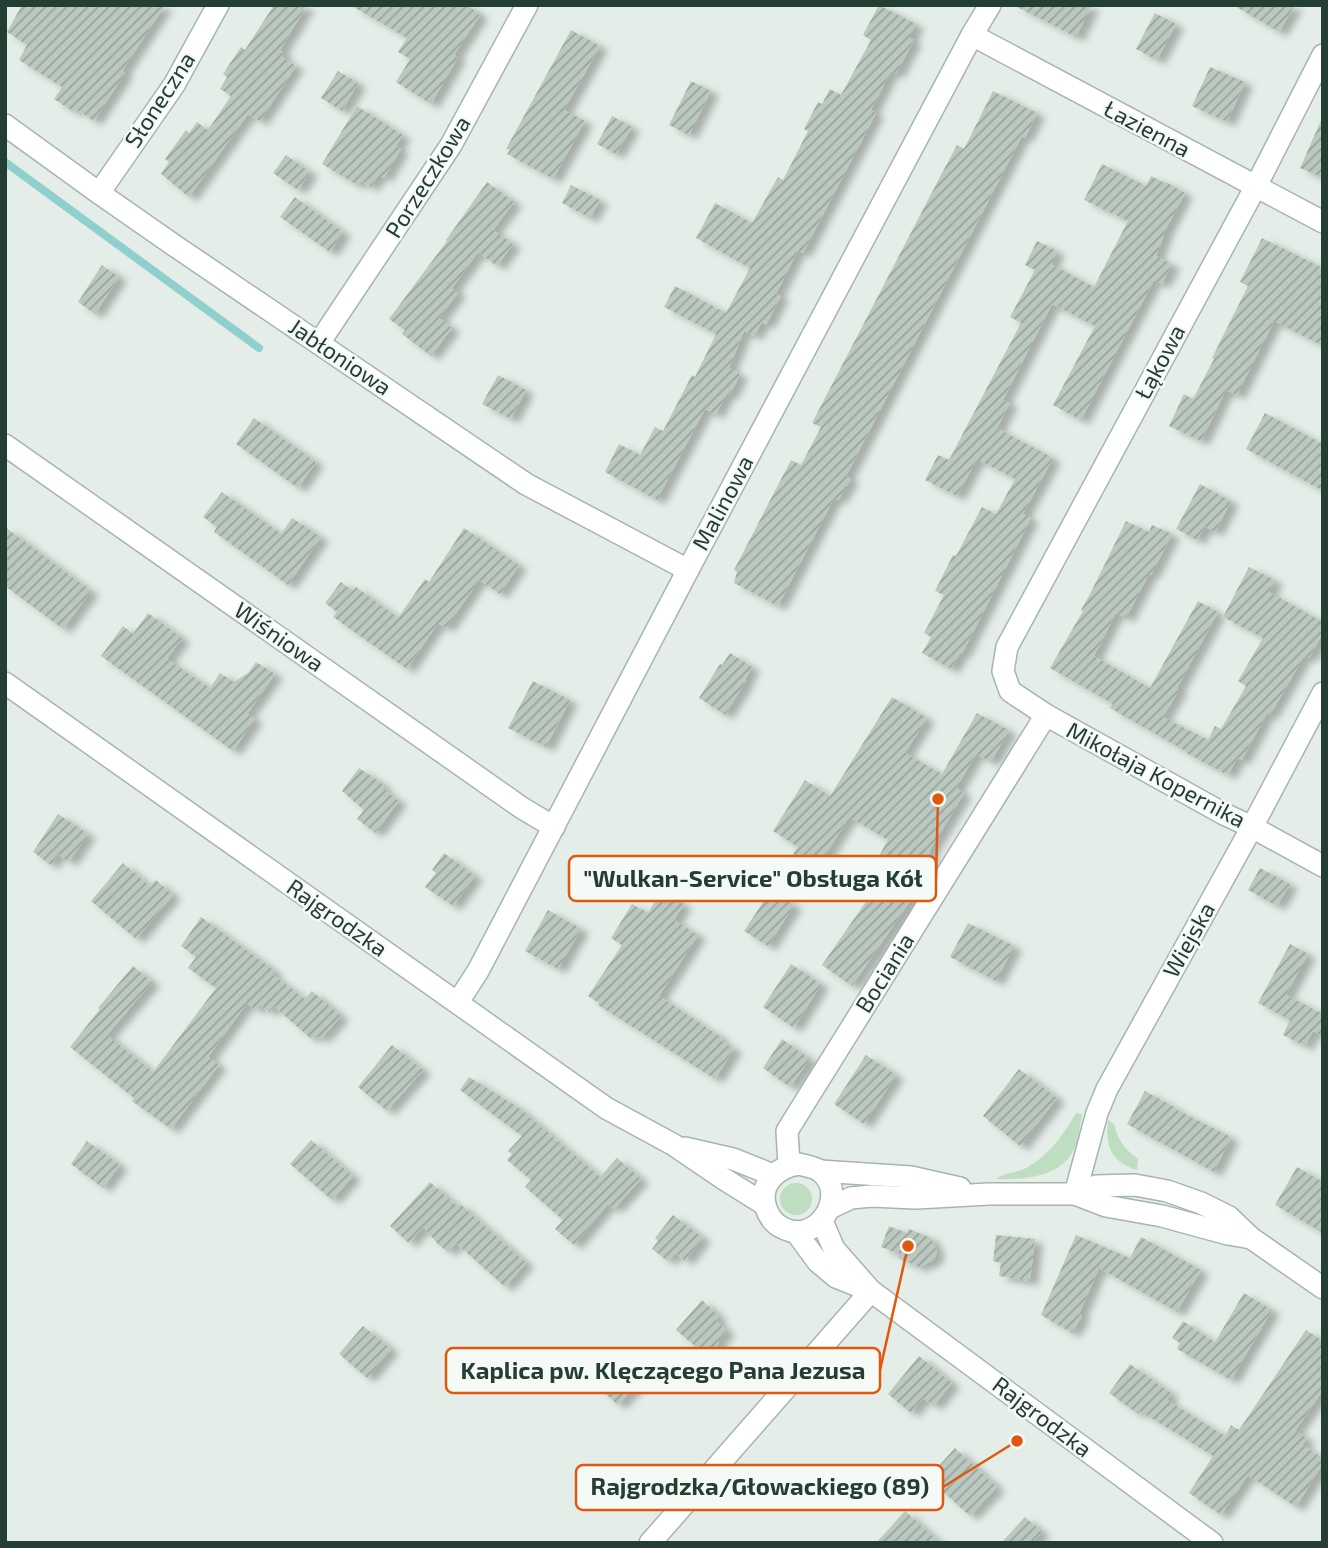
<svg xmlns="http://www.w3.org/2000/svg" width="1328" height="1548" font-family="'Exo 2',sans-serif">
<defs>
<pattern id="building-hatch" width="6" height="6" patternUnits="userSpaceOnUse" patternTransform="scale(1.75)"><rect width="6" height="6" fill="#bac8c0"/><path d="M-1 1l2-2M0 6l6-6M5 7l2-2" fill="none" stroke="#97a49d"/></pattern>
<filter id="shadow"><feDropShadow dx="8" dy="4.5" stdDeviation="3.5" flood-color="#0004"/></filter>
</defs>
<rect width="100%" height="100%" fill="#e4ede8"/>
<g fill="#beddc1">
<path d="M1076,1113l6,1c-2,11 -3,23 -7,33 -12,30 -51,33 -79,32 10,-7 22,-6 32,-12 21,-12 36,-33 48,-54z"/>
<path d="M1108,1120l6,4c4,17 11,25 24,35l-1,11c-26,-8 -32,-24 -29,-50z"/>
<circle cx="796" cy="1199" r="16"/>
</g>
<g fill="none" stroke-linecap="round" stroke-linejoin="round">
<polyline stroke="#8fd0cf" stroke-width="8" points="5,162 259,348"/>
</g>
<g fill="url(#building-hatch)" filter="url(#shadow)">
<polygon points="22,5 165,5 122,71 125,73 94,121 76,109 74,112 54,99 62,87 19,60 27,45 7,32"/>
<polygon points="274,5 307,5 280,50 284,53 282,57 296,66 260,121 248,114 189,197 161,174 169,162 165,159 186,130 189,133 197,122 208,130 231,96 220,89 227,77 223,74 241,47 245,50"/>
<polygon points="350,5 468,5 480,15 454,55 458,57 431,104 396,82 410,59 398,52 407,38"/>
<polygon points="879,5 916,24 909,38 914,40 896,74 891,71 871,110 876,113 803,253 798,250 776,294 781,296 766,325 762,322 754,336 744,331 729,368 740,374 730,395 727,393 716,414 705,409 657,500 605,472 619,444 640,455 655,427 663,431 692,375 695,377 716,334 664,307 675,286 726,313 750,268 696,238 715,203 752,223 778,177 783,180 808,131 804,129 818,102 822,104 830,89 841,95 871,40 863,35"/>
<polygon points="1013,5 1092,5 1076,37"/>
<polygon points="1233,5 1295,5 1279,32"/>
<polygon points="1155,13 1176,24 1157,60 1136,49"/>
<polygon points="571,30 600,46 564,110 585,121 553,179 507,154 510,150 506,149"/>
<polygon points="1210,67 1245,82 1227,122 1192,106"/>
<polygon points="338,71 358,83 342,111 321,98"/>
<polygon points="691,81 711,91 689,135 669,125"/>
<polygon points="993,91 1037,113 1025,138 1022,136 846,476 851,479 838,500 834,498 778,606 734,583 737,572 734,570 791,460 801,465 821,427 812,423 942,173 957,145 964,149"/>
<polygon points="357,106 403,135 396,146 401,149 384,178 379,174 371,187 360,181 357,185 322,164"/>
<polygon points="612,116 632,127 616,154 597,144"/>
<polygon points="1323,116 1323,178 1300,168"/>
<polygon points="286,155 310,172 298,190 273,173"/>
<polygon points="1102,164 1146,186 1151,176 1165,183 1166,182 1185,193 1167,227 1156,256 1172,264 1162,284 1154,280 1081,420 1053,405 1095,326 1052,304 1003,400 1010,403 997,428 1053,458 1023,514 1031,518 962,654 960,653 951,669 922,653 931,637 924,633 944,595 935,591 953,555 956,556 982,507 996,514 1015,479 977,459 957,496 925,480 938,455 949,460 1021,323 1010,317 1035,270 1025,265 1037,241 1057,251 1051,264 1094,287 1128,221 1084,200"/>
<polygon points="487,182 514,202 493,230 513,244 497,266 478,252 452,288 458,293 439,318 452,328 431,356 402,334 405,330 389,319 447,241 446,240"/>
<polygon points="571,185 600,200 590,218 562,203"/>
<polygon points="295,197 343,232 330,252 280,217"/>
<polygon points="1262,238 1323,268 1323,346 1274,321 1237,395 1226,390 1201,441 1169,426 1184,394 1193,399 1214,359 1212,358 1248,286 1240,282"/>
<polygon points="102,265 119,277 95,314 78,302"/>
<polygon points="498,375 526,390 511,419 482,404"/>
<polygon points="1265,413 1323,444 1323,491 1246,449"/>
<polygon points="254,418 316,462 298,488 236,444"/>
<polygon points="1200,484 1231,501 1215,532 1205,527 1197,540 1176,529"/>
<polygon points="222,492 281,534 292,518 321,537 288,585 214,532 217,527 203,517"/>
<polygon points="1126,521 1149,532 1152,525 1172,534 1151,575 1149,574 1126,618 1116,613 1094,656 1150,688 1198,601 1218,612 1177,688 1179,690 1163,717 1208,740 1215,726 1221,729 1246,686 1238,681 1263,638 1223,617 1249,567 1275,580 1269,592 1323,622 1323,633 1309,658 1304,656 1270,715 1267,713 1242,760 1237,758 1228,775 1186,753 1187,752 1110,708 1113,704 1050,668 1083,611 1081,610 1090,594"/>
<polygon points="5,527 91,591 63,629 5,586"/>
<polygon points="464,528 519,565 500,594 479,580 446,628 438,623 407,669 333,617 337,612 325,603 341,582 353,591 356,587 398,618 425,579 429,582"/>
<polygon points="148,613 182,638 167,659 210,688 220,673 234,682 248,673 256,662 275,674 247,714 255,719 233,751 101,656 123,626 133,634"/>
<polygon points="730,653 752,667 745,680 746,681 725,715 699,698 720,664 722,665"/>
<polygon points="533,681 570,700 546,747 508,728"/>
<polygon points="892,697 927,718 905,753 942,774 977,713 1009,730 991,762 976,754 956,788 964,793 929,852 932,854 918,879 923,882 852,986 822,965 876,887 865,880 888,840 849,817 818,867 793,854 798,847 773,831 805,780 830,796"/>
<polygon points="359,768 384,785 382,788 399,801 375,833 357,819 364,810 342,791"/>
<polygon points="58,814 88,834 69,862 58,854 51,865 33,852"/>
<polygon points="444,853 475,876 453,906 425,887 436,873 432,870"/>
<polygon points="123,863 150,886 156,880 173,895 136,939 91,901"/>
<polygon points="1260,868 1290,884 1277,906 1248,890"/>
<polygon points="771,890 794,905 768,946 744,931"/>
<polygon points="661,891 684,904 674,920 698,935 659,996 721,1037 720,1039 734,1049 715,1079 598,1005 599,1003 588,996 622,945 611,938 632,904 648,913"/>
<polygon points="548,910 581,929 558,969 525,951"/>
<polygon points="201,917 275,971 272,974 305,999 312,991 341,1016 321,1039 315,1034 311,1039 274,1006 269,1012 260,1005 256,1010 247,1003 208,1057 219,1065 171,1129 132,1101 134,1098 70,1047 100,1009 98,1008 133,966 152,982 107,1035 153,1072 216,988 188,968 196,957 181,946"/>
<polygon points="968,923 1014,946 996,981 950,957"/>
<polygon points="1290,944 1308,954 1286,995 1323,1014 1323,1036 1313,1031 1305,1046 1283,1035 1290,1020 1258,1003"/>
<polygon points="791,964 821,984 794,1028 763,1007"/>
<polygon points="782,1039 810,1059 790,1087 763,1068"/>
<polygon points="392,1045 423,1070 387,1111 358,1087"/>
<polygon points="866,1055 896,1075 864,1124 834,1104"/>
<polygon points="1019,1069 1057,1098 1020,1146 983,1116"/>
<polygon points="469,1077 519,1108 600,1177 617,1158 641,1179 614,1209 608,1204 574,1245 555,1229 563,1220 525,1187 531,1180 507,1160 512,1154 508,1151 522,1136 460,1090"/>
<polygon points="1145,1091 1178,1109 1177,1110 1231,1137 1214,1172 1127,1124"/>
<polygon points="311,1140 353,1176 332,1200 290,1164"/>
<polygon points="87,1141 120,1165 103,1188 71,1164"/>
<polygon points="1297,1167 1323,1182 1323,1233 1275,1205"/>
<polygon points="430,1182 457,1206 460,1204 526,1263 505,1287 456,1243 448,1252 438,1244 423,1227 409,1243 390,1226"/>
<polygon points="673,1215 703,1238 685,1261 675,1253 668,1261 652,1249 658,1241 655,1238"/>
<polygon points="889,1226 907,1233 909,1229 931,1238 937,1252 934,1260 919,1267 898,1258 900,1254 881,1247"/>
<polygon points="996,1235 1035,1239 1030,1281 999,1276 1001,1263 993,1261"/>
<polygon points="1076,1235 1130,1258 1141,1237 1201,1270 1177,1312 1099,1268 1079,1314 1082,1316 1072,1333 1041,1315"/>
<polygon points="1244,1293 1272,1310 1231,1380 1177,1349 1180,1343 1172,1338 1183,1321 1215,1342"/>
<polygon points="702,1300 719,1316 716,1320 727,1331 719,1340 714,1362 676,1330"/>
<polygon points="363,1326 391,1349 367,1378 339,1354"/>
<polygon points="1306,1330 1323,1341 1323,1390 1295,1431 1307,1438 1302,1445 1323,1458 1323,1463 1296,1507 1248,1475 1221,1515 1189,1493 1213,1456 1140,1411 1138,1414 1109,1393 1130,1364 1171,1393 1167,1400 1225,1436 1231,1425 1239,1430"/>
<polygon points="629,1351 650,1370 618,1405 597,1386"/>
<polygon points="919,1356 952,1383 934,1406 923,1398 911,1413 888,1394"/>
<polygon points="955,1448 997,1487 970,1516 928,1478"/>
<polygon points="905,1511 915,1520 940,1543 876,1543"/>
<polygon points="1025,1517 1042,1532 1032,1543 1001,1543"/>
</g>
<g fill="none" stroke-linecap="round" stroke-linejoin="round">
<defs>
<g id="minor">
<polyline points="972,35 1323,222"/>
<polyline points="1323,55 1256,186 1007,647 1003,671 1010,691 1046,715 1224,814 1252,827 1323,866"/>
<polyline points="5,125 99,193 178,248 526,484 688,570"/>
<polyline points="99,193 174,85 218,5"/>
<polyline points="319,343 451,145 527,5"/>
<polyline points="5,445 522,808 554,827"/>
<polyline points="458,1002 478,971 688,570 972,35 990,5"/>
<polyline points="789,1165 787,1131 1046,715"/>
<polyline points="820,1171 911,1177 960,1188"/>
<polyline points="1075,1194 1097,1113 1107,1089 1252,827 1323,693"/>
<polyline points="1075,1194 1106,1206 1162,1216 1228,1234 1251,1238"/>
<polyline points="830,1208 851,1198 871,1196 916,1198 989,1194 1075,1194 1096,1186 1135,1185 1167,1191 1201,1203 1229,1217 1251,1238 1323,1288"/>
<polyline points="650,1543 871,1291"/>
</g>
<g id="tertiary">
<polyline points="5,683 606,1108 674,1145 724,1179 764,1204"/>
<polyline points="685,1148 733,1159 773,1175"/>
<path d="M799,1164c7,2 16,3 21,7 30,23 -3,75 -37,57 -9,-4 -14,-11 -17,-20 -8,-24 11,-41 33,-44z"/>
<polyline points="822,1221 834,1249 871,1291 1212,1543"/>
<polyline points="796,1232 818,1262 836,1277 866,1289"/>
</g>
</defs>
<use href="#minor" stroke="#a7b5ae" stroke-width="24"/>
<use href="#tertiary" stroke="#a7b5ae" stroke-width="24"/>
<use href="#minor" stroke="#fff" stroke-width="21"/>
<use href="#tertiary" stroke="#fff" stroke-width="21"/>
</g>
<g text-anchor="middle" stroke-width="5" stroke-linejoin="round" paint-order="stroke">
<g font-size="23" fill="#243e33" stroke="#f5faf6">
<text transform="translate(160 100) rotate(-57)" y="8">Słoneczna</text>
<text transform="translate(1147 129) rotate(28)" y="8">Łazienna</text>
<text transform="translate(428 177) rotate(-58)" y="8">Porzeczkowa</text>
<text transform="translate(340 357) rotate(34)" y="8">Jabłoniowa</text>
<text transform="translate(1160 362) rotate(-62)" y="8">Łąkowa</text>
<text transform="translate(723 503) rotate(-62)" y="8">Malinowa</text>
<text transform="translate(279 637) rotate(35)" y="8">Wiśniowa</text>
<text transform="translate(1156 775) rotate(28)" y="8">Mikołaja Kopernika</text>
<text transform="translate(337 918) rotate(35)" y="8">Rajgrodzka</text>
<text transform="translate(1189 940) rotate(-61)" y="8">Wiejska</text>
<text transform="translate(885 973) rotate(-58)" y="8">Bociania</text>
<text transform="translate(1042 1417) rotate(37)" y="8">Rajgrodzka</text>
</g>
</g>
<path fill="none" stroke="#de580e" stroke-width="2.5" d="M938 799L936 878M908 1246L880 1370M1017 1441L943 1487"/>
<g fill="#de580e" stroke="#f5faf6" stroke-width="2.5">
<circle cx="938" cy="799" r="7"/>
<circle cx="908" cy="1246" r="7"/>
<circle cx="1017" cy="1441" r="7"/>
</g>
<g fill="#f5faf6" stroke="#de580e" stroke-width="2.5">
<rect x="569" y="856" width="367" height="45" rx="7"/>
<rect x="446" y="1348" width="434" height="45" rx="7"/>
<rect x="576" y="1465" width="367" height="45" rx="7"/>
</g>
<g font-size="24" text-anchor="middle" font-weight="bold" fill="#243e33">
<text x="753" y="887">"Wulkan-Service" Obsługa Kół</text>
<text x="663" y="1379">Kaplica pw. Klęczącego Pana Jezusa</text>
<text x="760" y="1495">Rajgrodzka/Głowackiego (89)</text>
</g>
<rect width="1328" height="1548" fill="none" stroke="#243e33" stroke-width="14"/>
</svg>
